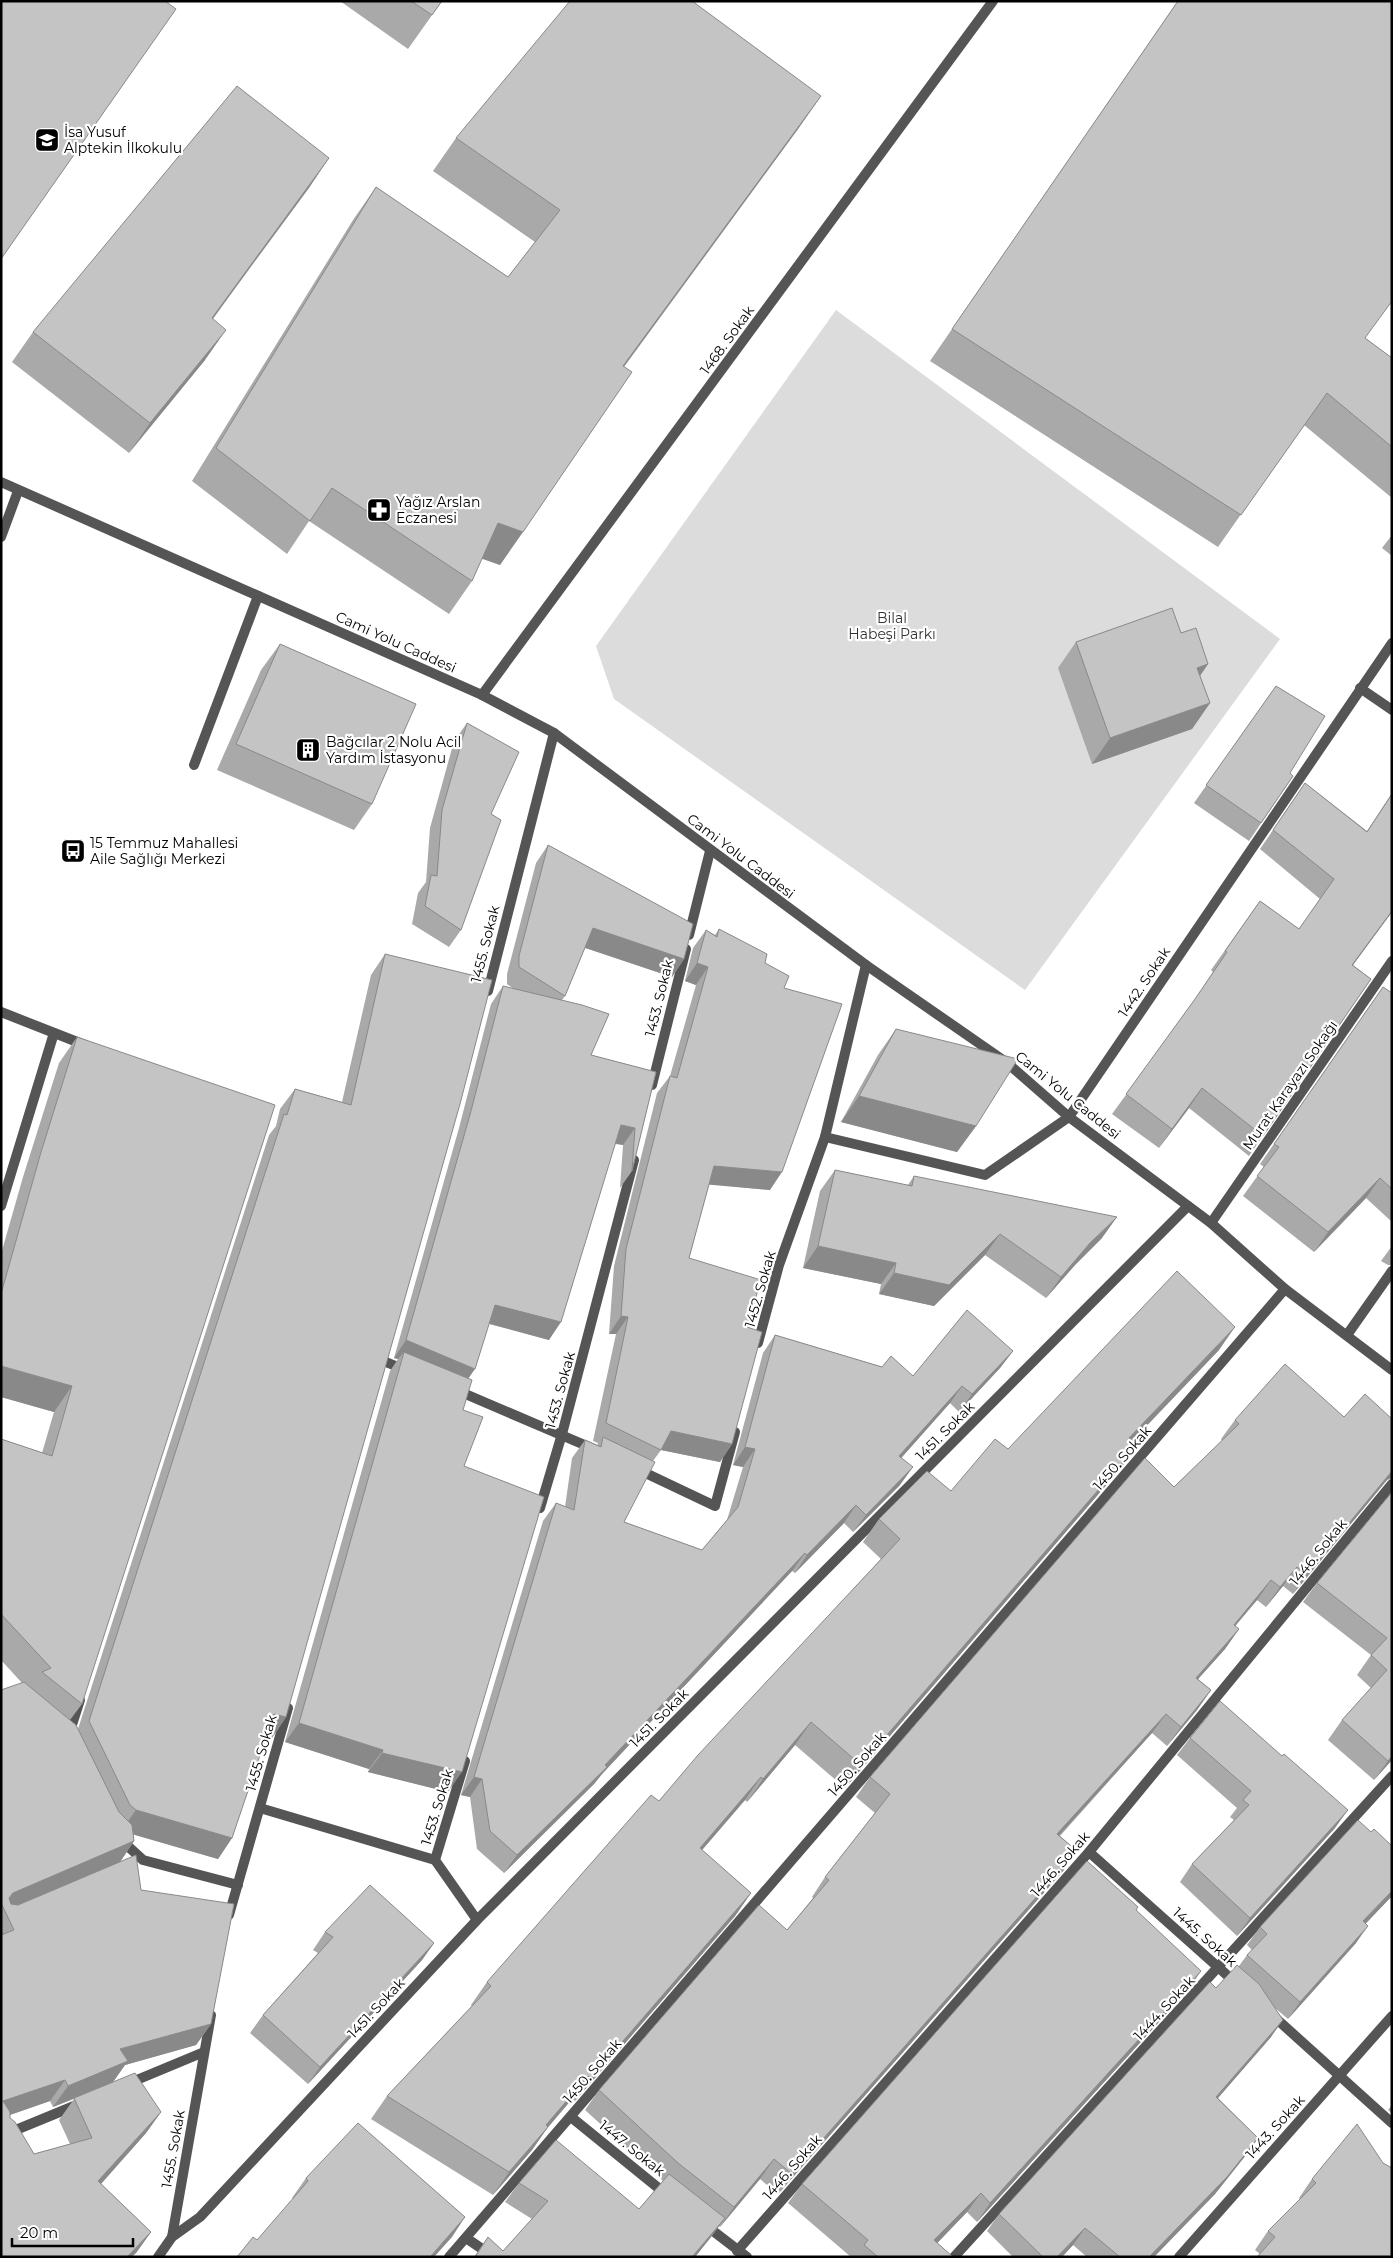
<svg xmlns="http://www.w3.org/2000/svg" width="1393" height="2258" font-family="Montserrat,sans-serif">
<rect width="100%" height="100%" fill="#fff"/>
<polygon fill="#dcdcdc" points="836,310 1280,639 1025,990 614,699 596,646"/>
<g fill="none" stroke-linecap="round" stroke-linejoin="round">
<polyline stroke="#555" stroke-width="10" points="194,765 258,596"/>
<g stroke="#555" stroke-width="10">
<polyline points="1,537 18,491"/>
<polyline points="1360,688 1392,710"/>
<polyline points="482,695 993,1"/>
<polyline points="689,935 710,851"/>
<polyline points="488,991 554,733"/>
<polyline points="1,1012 85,1045"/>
<polyline points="652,1085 686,949"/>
<polyline points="825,1137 985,1175 1069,1117 1392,643"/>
<polyline points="1,1206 54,1033"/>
<polyline points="1211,1223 1392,961"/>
<polyline points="1347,1335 1392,1271"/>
<polyline points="758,1343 779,1265 825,1137 866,965"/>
<polyline points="386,1362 405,1370"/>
<polyline points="456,1390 594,1449"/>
<polyline points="637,1469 715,1506 735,1432"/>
<polyline points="540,1508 562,1434 634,1160"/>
<polyline points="69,1734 80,1700"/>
<polyline points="465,1761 435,1860 477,1920"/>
<polyline points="260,1808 435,1860"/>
<polyline points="120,1839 143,1860 238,1885"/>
<polyline points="1089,1852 1237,1984"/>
<polyline points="229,1915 288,1708"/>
<polyline points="1271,2014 1392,2123"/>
<polyline points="127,2084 204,2052"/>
<polyline points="571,2117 667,2195"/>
<polyline points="1,2136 79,2104"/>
<polyline points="704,2224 747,2257"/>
<polyline points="172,2237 211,2015"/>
<polyline points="466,2238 494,2257"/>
<polyline points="737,2251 1089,1852 1392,1484"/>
<polyline points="158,2257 172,2237 200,2217 477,1920 1188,1206"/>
<polyline points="449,2257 1285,1289"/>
<polyline points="954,2257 1392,1776"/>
<polyline points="1179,2257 1392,2016"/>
</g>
<polyline stroke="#555" stroke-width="10" points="1,482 482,695 554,733 866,965 1006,1062 1069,1117 1211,1223 1285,1289 1392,1370"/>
</g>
<g fill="#a9a9a9" fill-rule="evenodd">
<polygon points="340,1 442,1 408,49"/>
<polygon points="1178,1 1365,338 1392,358 1392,498 1304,425 1218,547 930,361"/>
<polygon points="821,96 798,129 624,367 500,565 482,558 472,581 449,614 309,521 287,554 192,481 353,220 376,187 508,277 535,242 433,171 456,138"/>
<polygon points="329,158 213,319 205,360 129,453 12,362 33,332"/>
<polygon points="1392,535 1392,556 1382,548"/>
<polygon points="1181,633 1208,664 1200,676 1210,703 1192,729 1092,764 1058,668 1076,642"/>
<polygon points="280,644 372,804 354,830 217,770 261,670"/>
<polygon points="1276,686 1290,773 1293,776 1249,841 1194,803"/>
<polygon points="467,723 491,814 461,930 449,947 412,924 418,893 426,882 430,828 454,741"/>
<polygon points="1305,783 1367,831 1392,793 1392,912 1353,965 1371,979 1249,1156 1189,1108 1159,1148 1112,1114 1190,1007 1213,972 1211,970 1260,901 1299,929 1320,899 1260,849"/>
<polygon points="548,845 684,959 672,977 585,948 565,996 562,1000 591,1055 656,1072 632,1171 620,1188 623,1145 615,1144 549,1340 489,1324 468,1378 463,1410 464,1466 448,1792 368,1772 369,1769 285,1742 390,1371 398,1359 394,1358 459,1128 491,1004 503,986 514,989 507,984 507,974 536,863"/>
<polygon points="719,929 765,963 784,988 770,1190 709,1184 689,1258 747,1327 732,1444 720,1462 661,1450 653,1461 624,1522 702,1550 727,1520 743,1467 733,1465 763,1353 775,1335 913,1376 1013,1351 1000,1368 959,1412 950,1403 901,1458 900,1485 853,1532 844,1523 795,1573 792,1571 602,1774 594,1784 504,1873 477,1849 470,1797 461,1795 543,1521 556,1503 565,1507 572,1458 585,1440 597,1446 598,1443 593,1441 616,1334 609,1334 614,1266 657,1093 670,1076 696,985 685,981 693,948 706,930 715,935"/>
<path d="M385,954l-99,763 -14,21 -6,-2 -34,102 -14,21 -85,-25 1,7 -14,21 21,28 70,134 -15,21 -71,20 -12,17 48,30 -15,21 -45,51 50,48 -15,21 -135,4v-567l21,-7 -21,-23v-221l41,14 12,-41 -53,-15v-143l22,-77 36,-114 18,-26 5,667 -12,16 8,9 191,-594 7,-9 4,-17 15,-20 47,13 29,-127zM74,2099l-15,21 11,24 -36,10 -24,-36v-3l40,-14 3,6z"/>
<polygon points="1383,987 1392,993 1392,1222 1366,1198 1314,1252 1243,1196 1264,1167 1260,1164"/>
<polygon points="896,1029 976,1126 957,1152 841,1122 878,1055"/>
<polygon points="835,1170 908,1185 914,1176 1102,1238 1075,1265 1046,1298 985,1255 934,1306 879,1294 881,1284 803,1268 820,1191"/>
<polygon points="1392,1246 1392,1265 1388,1265 1381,1261"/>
<polygon points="1219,1350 1132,1441 1121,1468 845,1788 795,1745 747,1802 745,1800 702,1850 751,1893 735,1916 575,2101 572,2099 548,2127 532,2150 493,2195 371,2119 387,2096 472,2006 471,2005 487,1982 659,1801 881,1559 863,1542 879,1519 951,1491 1008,1449"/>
<polygon points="1235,1420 1387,1480 1293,1594 1283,1586 1266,1607 1257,1600 1235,1626 1239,1629 1225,1649 1198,1679 1211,1690 1197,1710 1167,1746 1152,1733 1060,1836 1077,1851 1063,1871 778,2194 760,2179 720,2227 719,2226 711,2237 695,2257 474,2257 488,2237 503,2251 532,2219 505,2202 519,2183 639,2209 663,2181 585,2110 599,2090 787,1930 813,1898 812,1897 825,1877 875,1813 856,1797 870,1777 1222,1441 1221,1439"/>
<polygon points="1392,1492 1392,1760 1374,1780 1328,1740 1342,1720 1371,1688 1357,1675 1371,1655 1303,1602 1317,1583"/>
<polygon points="1190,1738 1335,1828 1237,1936 1180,1882 1192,1864 1234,1820 1230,1817 1237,1808 1177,1755"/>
<polygon points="1371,1832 1392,1846 1392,1896 1366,1923 1356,1943 1288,2019 1275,2008 1271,2037 1218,2098 1258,2138 1246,2155 1215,2194 1154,2257 1087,2257 1073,2245 1062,2257 1013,2257 987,2231 999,2214 1216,1988 1239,1966 1247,1955 1252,1950 1247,1945 1260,1927"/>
<polygon points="1136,1910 1188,1990 977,2222 967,2212 937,2243 953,2257 851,2257 788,2203 802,2184"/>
<polygon points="325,1932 434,1943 422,1960 308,2084 250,2033 263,2015 318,1953 313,1950"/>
<polygon points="1392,2105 1392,2113 1388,2110"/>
<polygon points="1383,2163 1260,2254 1255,2250 1268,2231 1300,2199 1299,2198 1312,2179"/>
<polygon points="306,2178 452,2237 293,2199 292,2198"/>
</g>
<g fill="#898989">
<polygon points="821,96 798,129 600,399 623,366"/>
<polygon points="329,158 309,188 191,348 212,318"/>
<polygon points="226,330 205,360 129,453 150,423"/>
<polygon points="498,523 523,532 500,565 474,556"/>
<polygon points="1208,664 1190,690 1197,668"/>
<polygon points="1210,703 1192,729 1092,764 1110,738"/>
<polygon points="1392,911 1392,912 1339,984 1352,965"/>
<polygon points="593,928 684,959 672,977 580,946"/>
<polygon points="697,963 708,967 696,985 685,981"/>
<polygon points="1202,1088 1189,1108 1159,1148 1172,1129"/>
<polygon points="859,1096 976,1126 957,1152 841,1122"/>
<polygon points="621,1125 635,1128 623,1145 609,1142"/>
<polygon points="714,1166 782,1172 770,1190 702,1184"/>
<polygon points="1380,1178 1366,1198 1314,1252 1328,1232"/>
<polygon points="1117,1217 1102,1238 1075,1265 1046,1298 1061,1277 1090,1243"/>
<polygon points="1000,1234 985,1255 934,1306 879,1294 894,1273"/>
<polygon points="818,1246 896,1263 881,1284 803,1268"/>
<polygon points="495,1305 561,1322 549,1340 483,1322"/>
<polygon points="621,1316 628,1317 616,1334 609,1334"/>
<polygon points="1235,1327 1219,1350 1113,1461 1129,1438"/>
<polygon points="406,1340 475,1369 463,1386 404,1352 398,1359 394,1358"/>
<polygon points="1013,1351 1000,1368 959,1412 972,1394"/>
<polygon points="1,1366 72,1386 54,1412 1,1397"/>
<polygon points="962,1386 950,1403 887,1474 899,1456"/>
<polygon points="671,1431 732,1444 720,1462 661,1450"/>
<polygon points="1137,1445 1121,1468 845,1788 861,1765"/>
<polygon points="745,1447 755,1449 743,1467 733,1465"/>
<polygon points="913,1467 900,1485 853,1532 866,1515"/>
<polygon points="1392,1471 1392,1478 1387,1480 1293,1594 1307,1574"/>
<polygon points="856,1505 844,1523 795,1573 807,1555"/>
<polygon points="805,1553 792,1571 602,1774 594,1784 504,1873 517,1855 605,1765"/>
<polygon points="1297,1567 1283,1586 1266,1607 1280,1587"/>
<polygon points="1271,1580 1257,1600 1220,1644 1234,1625"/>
<polygon points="1239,1629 1225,1649 1182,1697 1196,1678"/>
<polygon points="1211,1690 1197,1710 1167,1746 1181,1727"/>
<polygon points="274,1714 286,1717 272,1738 260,1734"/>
<polygon points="1166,1714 1152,1733 1043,1853 1057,1834"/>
<polygon points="811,1722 795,1745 747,1802 763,1779"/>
<polygon points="299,1723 383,1750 369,1769 285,1742"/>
<polygon points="382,1753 462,1772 448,1792 368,1772"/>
<polygon points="1392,1756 1392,1760 1374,1780 1388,1761"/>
<polygon points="474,1777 482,1779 470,1797 461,1795"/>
<polygon points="761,1777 745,1800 684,1871 700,1848"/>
<polygon points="136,1810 232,1838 218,1859 121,1831"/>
<polygon points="1348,1810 1335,1828 1237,1936 1250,1918"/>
<polygon points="134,1841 120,1862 5,1911 3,1906 13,1893"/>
<polygon points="1077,1851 1063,1871 778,2194 792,2174"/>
<polygon points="1392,1891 1392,1896 1351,1939 1363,1921"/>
<polygon points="751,1893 735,1916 575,2101 591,2078"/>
<polygon points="1368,1926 1356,1943 1288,2019 1300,2002"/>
<polygon points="434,1943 422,1960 308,2084 320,2067"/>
<polygon points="1201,1971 1188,1990 977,2222 990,2203"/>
<polygon points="1283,2020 1271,2037 1204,2114 1216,2097"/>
<polygon points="211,2024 196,2045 125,2065 113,2082 53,2107 68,2086 120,2049"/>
<polygon points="588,2076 572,2099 539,2138 548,2127 532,2150 493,2195 509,2172 546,2125"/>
<polygon points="65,2080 50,2101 1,2118 3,2101"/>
<polygon points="161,2112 146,2133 84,2203 98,2181"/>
<polygon points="1258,2138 1246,2155 1215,2194 1154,2257 1149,2257"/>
<polygon points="774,2159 760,2179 720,2227 734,2207"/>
<polygon points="981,2193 967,2212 924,2257 934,2240"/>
<polygon points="465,2217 452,2237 434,2257 430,2257"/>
<polygon points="725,2218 711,2237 695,2257 692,2257"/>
<polygon points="1085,2228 1073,2245 1062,2257 1057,2257"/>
<polygon points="151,2232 136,2253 132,2257 127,2257"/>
</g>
<g fill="#c4c4c4" stroke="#898989">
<polygon points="1,1 165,1 176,9 1,259"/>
<polygon points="411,1 442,1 432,15"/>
<polygon points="570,1 692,1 821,96 623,366 632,372 523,532 498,523 472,581 332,488 310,521 216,448 376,187 508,277 560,210 456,138"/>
<polygon points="1178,1 1392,1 1392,301 1365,338 1392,358 1392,447 1327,393 1241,515 952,329"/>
<polygon points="237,86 329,158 212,318 226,330 150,423 33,332"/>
<polygon points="1172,608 1181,633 1196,628 1208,664 1197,668 1210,703 1110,738 1076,642"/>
<polygon points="280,644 416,704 372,804 236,744"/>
<polygon points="1276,686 1325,716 1290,773 1293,776 1261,823 1206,785"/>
<polygon points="467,723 519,752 491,814 501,820 461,930 425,906 431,875 437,876 442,810"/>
<polygon points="1305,783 1367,832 1392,794 1392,911 1352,965 1371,979 1263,1136 1202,1088 1172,1129 1126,1094 1195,999 1227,952 1225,951 1260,901 1299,929 1334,879 1273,830"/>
<polygon points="548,845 693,924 684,959 593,928 565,996 519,967 519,956"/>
<polygon points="719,929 767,954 765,963 789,976 784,988 842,1004 782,1172 714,1166 689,1258 761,1280 747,1327 762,1332 732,1444 671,1431 661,1450 606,1423 628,1317 621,1316 626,1249 670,1076 677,1078 708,967 697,963 706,930 717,937"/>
<polygon points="385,954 492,980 460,1104 286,1717 274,1714 232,1838 136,1810 130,1805 89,1721 284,1114 287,1115 295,1089 351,1105"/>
<polygon points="503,986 582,1005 609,1014 591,1055 656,1072 632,1171 635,1128 621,1125 561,1322 495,1305 475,1369 406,1340 471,1111"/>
<polygon points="1383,987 1392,993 1392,1189 1380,1178 1328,1232 1257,1176 1279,1147 1274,1144"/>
<polygon points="896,1029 1018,1059 976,1126 859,1096"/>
<polygon points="77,1037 275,1105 82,1704 42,1672 51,1668 1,1614 1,1439 52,1456 72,1386 1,1366 1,1294 41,1152"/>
<polygon points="835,1170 912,1186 914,1176 1117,1217 1090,1243 1061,1277 1000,1234 949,1285 894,1273 896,1263 818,1246"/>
<polygon points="1177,1271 1235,1327 1129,1438 1137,1445 861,1765 811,1722 763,1779 761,1777 700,1848 751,1893 591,2078 588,2076 546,2125 548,2127 509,2172 387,2096 491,1986 487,1982 651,1795 659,1801 698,1755 900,1539 879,1519 927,1471 951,1491 995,1439 1008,1449"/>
<polygon points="967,1310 1013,1351 972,1394 962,1386 899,1456 913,1467 866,1515 856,1505 807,1555 805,1553 605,1765 607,1767 517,1855 490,1831 482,1779 474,1777 556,1503 574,1510 585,1440 601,1447 603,1437 655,1462 624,1522 702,1550 738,1507 755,1449 745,1447 775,1335 882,1367 891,1356 913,1376"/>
<polygon points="404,1352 472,1380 463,1410 483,1417 464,1466 544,1497 462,1772 382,1753 383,1750 299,1723"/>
<polygon points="1285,1364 1344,1417 1365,1394 1392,1419 1392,1471 1307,1574 1297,1567 1280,1587 1271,1580 1234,1625 1239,1629 1196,1678 1211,1690 1181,1727 1166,1714 1057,1834 1077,1851 792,2174 774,2159 734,2207 678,2163 599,2090 759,1905 787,1930 829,1880 825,1877 890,1794 870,1777 1145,1458 1174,1487 1239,1424 1235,1420"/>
<polygon points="1392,1492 1392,1756 1388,1761 1342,1720 1387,1670 1371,1655 1387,1638 1317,1583"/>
<polygon points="24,1682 76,1725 119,1812 132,1825 134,1841 13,1893 9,1898 11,1904 18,1905 136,1855 141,1890 234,1904 211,2024 120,2049 128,2061 68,2086 65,2080 3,2101 10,2112 10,2118 15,2122 34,2154 92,2138 74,2098 135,2073 161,2112 98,2181 151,2232 127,2257 1,2257 1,1935 14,1930 1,1903 1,1690"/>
<polygon points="1220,1701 1282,1756 1284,1754 1348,1810 1250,1918 1192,1864 1249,1805 1243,1800 1251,1791 1190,1738"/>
<polygon points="1358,1820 1371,1832 1374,1829 1392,1846 1392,1891 1363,1921 1368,1926 1300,2002 1247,1955 1267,1934 1260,1927"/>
<polygon points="1087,1861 1138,1907 1136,1910 1201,1971 990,2203 981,2193 934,2240 953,2257 878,2257 864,2245 868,2240 802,2184"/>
<polygon points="370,1885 434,1943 320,2067 263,2015 333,1937 325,1932"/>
<polygon points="1237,1965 1259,1984 1283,2020 1216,2097 1258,2138 1227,2177 1149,2257 1120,2257 1085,2228 1057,2257 1043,2257 999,2214 1210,1982 1216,1988"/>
<polygon points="358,2123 465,2217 430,2257 237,2257 253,2237 257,2240 308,2181 306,2178"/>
<polygon points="1357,2124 1383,2163 1392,2168 1392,2257 1257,2257 1275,2237 1268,2231 1316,2183 1312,2179"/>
<polygon points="556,2140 639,2209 669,2174 725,2218 692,2257 475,2257 488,2237 503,2251 548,2201 519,2183"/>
</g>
<defs>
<symbol id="school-square" viewBox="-11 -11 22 22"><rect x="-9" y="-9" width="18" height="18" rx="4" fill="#000" stroke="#fff"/><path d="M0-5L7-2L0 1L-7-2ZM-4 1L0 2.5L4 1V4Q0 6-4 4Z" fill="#fff"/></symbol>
<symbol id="pharmacy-square" viewBox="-11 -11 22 22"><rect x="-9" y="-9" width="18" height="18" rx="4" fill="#000" stroke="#fff"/><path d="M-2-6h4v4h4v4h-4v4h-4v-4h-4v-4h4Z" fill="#fff"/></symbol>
<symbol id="building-square" viewBox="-11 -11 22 22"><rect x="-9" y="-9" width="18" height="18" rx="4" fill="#000" stroke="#fff"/><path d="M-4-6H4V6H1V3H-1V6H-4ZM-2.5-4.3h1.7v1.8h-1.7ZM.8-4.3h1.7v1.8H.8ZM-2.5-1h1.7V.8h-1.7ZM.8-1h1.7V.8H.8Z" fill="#fff"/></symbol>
<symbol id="bus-square" viewBox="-11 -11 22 22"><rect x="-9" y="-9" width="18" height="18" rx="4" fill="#000" stroke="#fff"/><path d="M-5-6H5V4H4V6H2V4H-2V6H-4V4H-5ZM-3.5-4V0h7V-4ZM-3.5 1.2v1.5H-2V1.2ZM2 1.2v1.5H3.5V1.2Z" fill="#fff"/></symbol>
</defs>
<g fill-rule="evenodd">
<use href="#school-square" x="33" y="126" width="28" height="28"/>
<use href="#pharmacy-square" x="365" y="496" width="28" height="28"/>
<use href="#building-square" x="294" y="736" width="28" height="28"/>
<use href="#bus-square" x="59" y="837" width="28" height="28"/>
</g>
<g text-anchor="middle" stroke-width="4.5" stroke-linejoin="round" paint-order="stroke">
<g font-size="14" fill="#000" stroke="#fff" text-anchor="start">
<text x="64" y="137">İsa Yusuf<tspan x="64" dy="16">Alptekin İlkokulu</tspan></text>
<text x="396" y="507">Yağız Arslan<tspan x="396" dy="16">Eczanesi</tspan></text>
<text x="326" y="747">Bağcılar 2 Nolu Acil<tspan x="326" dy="16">Yardım İstasyonu</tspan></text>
<text x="90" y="848">15 Temmuz Mahallesi<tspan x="90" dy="16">Aile Sağlığı Merkezi</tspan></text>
</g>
<g font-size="14" fill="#000" stroke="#fff">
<text transform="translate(727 340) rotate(-54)" y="5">1468. Sokak</text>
<text transform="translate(396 642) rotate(24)" y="5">Cami Yolu Caddesi</text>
<text transform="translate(741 856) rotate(37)" y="5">Cami Yolu Caddesi</text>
<text transform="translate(485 944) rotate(-76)" y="5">1455. Sokak</text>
<text transform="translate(1144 982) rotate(-56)" y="5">1442. Sokak</text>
<text transform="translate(659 998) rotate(-76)" y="5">1453. Sokak</text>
<text transform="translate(1290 1085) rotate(-55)" y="5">Murat Karayazı Sokağı</text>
<text transform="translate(1068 1095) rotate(39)" y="5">Cami Yolu Caddesi</text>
<text transform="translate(760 1289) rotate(-74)" y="5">1452. Sokak</text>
<text transform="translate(560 1390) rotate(-75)" y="5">1453. Sokak</text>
<text transform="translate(945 1431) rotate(-45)" y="5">1451. Sokak</text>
<text transform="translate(1122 1458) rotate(-49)" y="5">1450. Sokak</text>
<text transform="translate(1318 1552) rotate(-51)" y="5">1446. Sokak</text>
<text transform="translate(659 1718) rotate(-45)" y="5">1451. Sokak</text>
<text transform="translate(261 1753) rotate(-74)" y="5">1455. Sokak</text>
<text transform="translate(857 1764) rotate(-49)" y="5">1450. Sokak</text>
<text transform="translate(437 1807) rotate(-73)" y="5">1453. Sokak</text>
<text transform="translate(1060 1864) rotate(-49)" y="5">1446. Sokak</text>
<text transform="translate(1205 1937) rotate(42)" y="5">1445. Sokak</text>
<text transform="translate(376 2008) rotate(-47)" y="5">1451. Sokak</text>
<text transform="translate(1164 2008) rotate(-47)" y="5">1444. Sokak</text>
<text transform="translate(592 2071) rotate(-49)" y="5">1450. Sokak</text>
<text transform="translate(1275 2127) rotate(-48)" y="5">1443. Sokak</text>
<text transform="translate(632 2148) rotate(39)" y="5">1447. Sokak</text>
<text transform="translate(173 2149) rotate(-80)" y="5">1455. Sokak</text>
<text transform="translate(792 2167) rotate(-49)" y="5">1446. Sokak</text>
</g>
<g font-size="14" fill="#333" stroke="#fff">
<text x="892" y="623">Bilal<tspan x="892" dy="16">Habeşi Parkı</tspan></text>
</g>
</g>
<rect width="1393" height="2258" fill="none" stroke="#000000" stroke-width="5"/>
<path d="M12 2238v8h121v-8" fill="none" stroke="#000000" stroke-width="2.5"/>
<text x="20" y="2238" font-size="15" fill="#000000" stroke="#ffffff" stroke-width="4" paint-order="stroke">20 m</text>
</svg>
